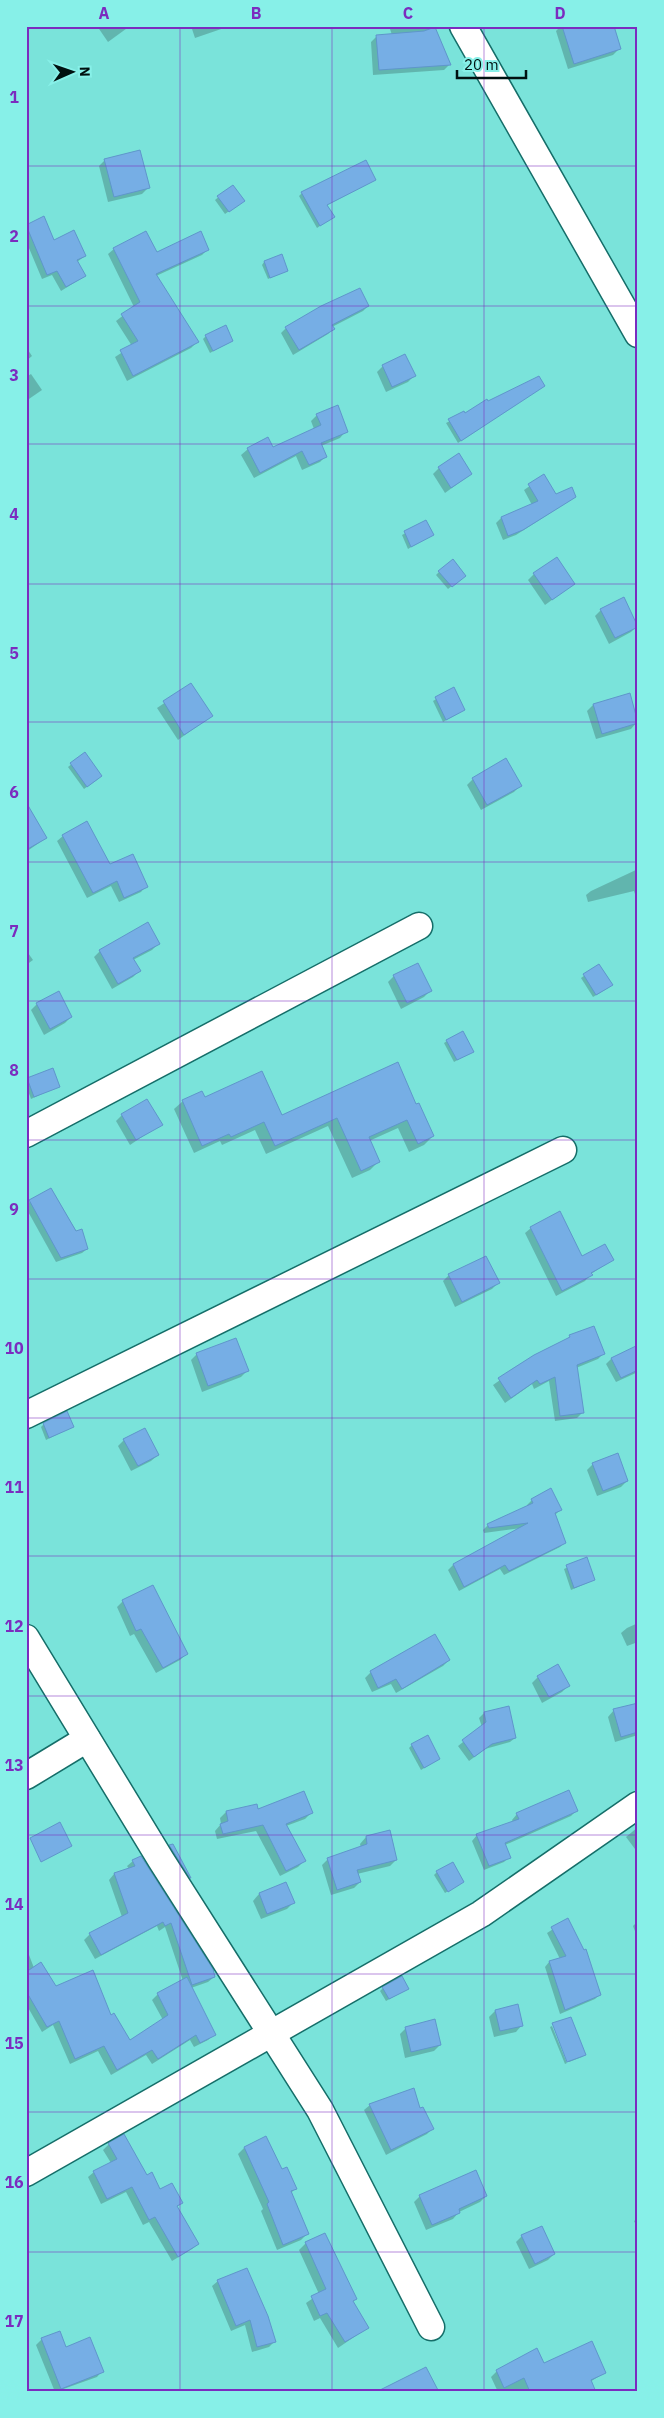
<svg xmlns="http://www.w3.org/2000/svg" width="664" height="2418" font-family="'IBM Plex Sans',sans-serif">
<rect width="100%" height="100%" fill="#7ae3da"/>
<g fill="#0003">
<polygon points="97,26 130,26 108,42"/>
<polygon points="191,26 230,26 195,38"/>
<polygon points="389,26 433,26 450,64 444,70 373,75 371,42 377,36 392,35"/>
<polygon points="561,26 612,26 619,49 613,55 568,69 556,31"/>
<polygon points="105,160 149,187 142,194 108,202 99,166"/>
<polygon points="375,180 327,205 330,219 317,228 299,196 302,193"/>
<polygon points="232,186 240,203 225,214 215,200"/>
<polygon points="26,225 53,241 85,256 77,262 85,276 61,291 52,275 42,279 26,241"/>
<polygon points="114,249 157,254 208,249 202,255 156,276 197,342 191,348 127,381 115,357 132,346 116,321 134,307 108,254"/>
<polygon points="264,262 286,271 268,279 262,265"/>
<polygon points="368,306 363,311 332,327 333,329 328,334 293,355 281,333 286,328"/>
<polygon points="206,336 232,341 210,353 203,339"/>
<polygon points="26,347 32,356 26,361"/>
<polygon points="383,366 414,376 408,382 386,392 377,372"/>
<polygon points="31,374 42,390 26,401 26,377"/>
<polygon points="541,388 458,443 446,423 488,402"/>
<polygon points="317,415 346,431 340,438 321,446 326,456 320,462 302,470 296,456 254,478 241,455 248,449 267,438 273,448 314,429 311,421"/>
<polygon points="439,468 471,474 445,493 433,474"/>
<polygon points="544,476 555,496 575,497 516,535 503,540 496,523 501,518 532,505 524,490"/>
<polygon points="426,522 432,535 408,549 402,535"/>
<polygon points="439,572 462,578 448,589 436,575"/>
<polygon points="534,574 574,584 545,605 528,580"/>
<polygon points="601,610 637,626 631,632 609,644 595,616"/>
<polygon points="191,685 211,716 178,740 157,708"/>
<polygon points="453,689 464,710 443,722 433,701"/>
<polygon points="629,695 637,722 631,729 596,739 587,711 593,705"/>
<polygon points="84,754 98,779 84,789 68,767"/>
<polygon points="473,779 520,786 514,792 481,810 467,785"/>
<polygon points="26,805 46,838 26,852"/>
<polygon points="63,836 109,866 146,886 141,892 119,902 111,886 87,898 57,841"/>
<polygon points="638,869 638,893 635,894 634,891 588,902 586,895 591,891"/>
<polygon points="158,944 152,950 133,960 139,971 133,977 112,989 94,957 100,951"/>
<polygon points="26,950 33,960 26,965"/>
<polygon points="599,965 608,988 593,997 581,978"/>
<polygon points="394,976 430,991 424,997 401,1009 388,982"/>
<polygon points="37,1004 71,1017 65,1023 44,1035 31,1010"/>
<polygon points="447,1041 472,1052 454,1062 444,1043"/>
<polygon points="28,1079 59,1086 31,1099 26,1085"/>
<polygon points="204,1099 281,1116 415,1105 433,1136 424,1145 409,1152 398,1128 369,1141 379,1161 370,1170 352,1178 328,1126 266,1154 255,1130 222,1145 220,1141 194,1153 174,1109 183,1101"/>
<polygon points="122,1115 161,1124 130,1145 116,1121"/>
<polygon points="51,1189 87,1249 82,1253 56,1262 26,1208 30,1201"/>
<polygon points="531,1228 582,1257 612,1260 591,1274 585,1281 556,1296 525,1233"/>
<polygon points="449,1275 498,1283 492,1289 455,1307 443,1281"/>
<polygon points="570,1336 604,1353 598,1359 576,1368 583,1412 577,1418 555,1421 549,1381 534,1389 532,1384 505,1403 493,1385 534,1356 565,1341"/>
<polygon points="638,1346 638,1372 616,1382 606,1364 611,1359"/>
<polygon points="197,1354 247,1371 241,1377 202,1392 191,1360"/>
<polygon points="44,1424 72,1427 46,1440 41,1427"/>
<polygon points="124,1440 158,1455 151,1461 131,1471 118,1446"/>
<polygon points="593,1464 627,1481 621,1487 597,1496 587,1470"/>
<polygon points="532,1500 560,1510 555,1515 565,1542 560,1547 504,1575 500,1569 459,1591 448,1570 453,1565 522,1528 484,1533 483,1530 488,1525 528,1507 527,1505"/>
<polygon points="586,1559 594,1580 571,1590 564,1569"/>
<polygon points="123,1601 186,1654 180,1660 156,1673 134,1634 130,1636 117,1607"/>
<polygon points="638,1623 638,1642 627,1646 621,1633 627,1628"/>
<polygon points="449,1660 443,1666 396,1693 391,1684 372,1692 365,1678 371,1672"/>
<polygon points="538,1677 568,1686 562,1692 542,1703 532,1683"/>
<polygon points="638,1704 638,1735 615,1742 608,1717 614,1710"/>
<polygon points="484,1713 515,1738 510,1742 485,1749 469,1761 458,1746 482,1727 479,1718"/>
<polygon points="412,1745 439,1759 421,1770 409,1748"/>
<polygon points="256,1806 257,1811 311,1813 305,1819 286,1826 304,1861 298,1867 280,1876 256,1831 217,1839 215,1831 221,1824 220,1818 226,1812"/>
<polygon points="576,1811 571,1816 505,1845 509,1857 504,1862 484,1870 472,1841 477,1835 513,1822 512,1820 517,1814"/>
<polygon points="638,1827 638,1853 626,1837"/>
<polygon points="366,1837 396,1860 390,1866 357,1874 360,1882 354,1888 331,1895 322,1865 328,1859 361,1848 360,1844"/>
<polygon points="172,1845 189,1878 187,1880 167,1849"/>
<polygon points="133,1861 214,1977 208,1982 191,1988 214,2034 208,2040 194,2047 190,2040 152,2064 146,2055 111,2075 98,2051 70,2064 53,2025 42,2032 26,2004 26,1947 34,1968 56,1987 110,2017 129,2042 163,2020 152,2000 158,1994 183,1981 165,1927 159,1931 157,1926 95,1959 84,1940 90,1934 122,1917 109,1880 114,1874 129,1869 127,1866"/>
<polygon points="437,1872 462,1882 445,1893 434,1875"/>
<polygon points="285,1884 293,1903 287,1909 261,1919 253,1901 259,1894"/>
<polygon points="567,1920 600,1994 595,1999 560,2014 545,1967 549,1962 560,1959 547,1933"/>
<polygon points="638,1921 638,1939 633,1926"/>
<polygon points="383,1988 404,1991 386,2001 380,1991"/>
<polygon points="517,2006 522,2025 516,2032 494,2037 489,2017 495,2011"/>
<polygon points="554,2024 585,2055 582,2057 569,2062"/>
<polygon points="552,2026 567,2063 565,2064 550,2027"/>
<polygon points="406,2028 440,2045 434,2051 405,2058 400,2034"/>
<polygon points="370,2105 420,2110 433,2128 427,2134 386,2155 364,2110"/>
<polygon points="109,2144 160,2190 181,2203 176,2208 198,2244 192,2249 172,2261 149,2222 143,2225 126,2192 101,2204 88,2177 94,2172 111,2163 103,2150"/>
<polygon points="244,2148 281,2171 295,2189 291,2193 307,2234 301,2240 277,2250 261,2211 263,2209 238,2154"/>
<polygon points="420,2196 486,2196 480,2202 459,2212 453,2219 426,2230 414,2202"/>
<polygon points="638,2218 638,2229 634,2221"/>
<polygon points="324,2235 356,2299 352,2302 367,2328 338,2348 320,2318 314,2321 306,2303 319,2294 299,2250 305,2244"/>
<polygon points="522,2236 554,2254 548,2260 529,2269 516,2242"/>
<polygon points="218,2281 274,2342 269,2347 252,2352 245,2325 231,2331 212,2286"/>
<polygon points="42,2339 66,2349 102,2371 97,2377 55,2392 36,2345"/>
<polygon points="537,2350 544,2364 604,2373 590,2382 557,2392 498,2392 491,2377 497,2371"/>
</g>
<g fill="#76aee5" stroke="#5f96cb">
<polygon points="562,26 614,26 621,49 574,64"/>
<polygon points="435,27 451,65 379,70 376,35 424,31"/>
<polygon points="140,150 150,188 114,197 104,159"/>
<polygon points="366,160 376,180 327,205 335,217 320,226 301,192"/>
<polygon points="233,185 245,201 229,212 217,196"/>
<polygon points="44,216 54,240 74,230 86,256 77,260 86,276 66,287 57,271 47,275 26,225"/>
<polygon points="146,231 157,252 201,231 209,250 156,274 199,342 133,376 120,350 138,341 121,314 140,302 113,248"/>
<polygon points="282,254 288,271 270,278 264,261"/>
<polygon points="360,288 369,306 332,325 335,329 299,350 285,327 321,306"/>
<polygon points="226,325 233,341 213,351 205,335"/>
<polygon points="405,354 416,376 392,387 382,365"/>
<polygon points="539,376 545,386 461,441 448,419 464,411 465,413 487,399 488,401"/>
<polygon points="338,405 348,432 321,443 327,457 309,465 302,451 260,473 247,448 268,437 273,447 321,425 316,414"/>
<polygon points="459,453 472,474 451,488 438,467"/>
<polygon points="544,474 556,494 572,487 576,497 523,530 508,536 501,517 538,501 528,484"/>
<polygon points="426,520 434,535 411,547 404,531"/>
<polygon points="557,557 575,584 552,600 533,573"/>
<polygon points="453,559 466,576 452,587 438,571"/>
<polygon points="624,597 638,627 615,638 600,609"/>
<polygon points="191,683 213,716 184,735 163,701"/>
<polygon points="454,687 465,710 446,720 435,697"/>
<polygon points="630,693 638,723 602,734 593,704"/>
<polygon points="85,752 102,776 87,787 70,763"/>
<polygon points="506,758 522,786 487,805 472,778"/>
<polygon points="26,802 47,838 26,850"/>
<polygon points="87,821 110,864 133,854 148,887 124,898 117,881 93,893 62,835"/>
<polygon points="148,922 160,944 133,958 141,971 118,984 99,950"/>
<polygon points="418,963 432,991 407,1003 393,975"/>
<polygon points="599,964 613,985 596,995 583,974"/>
<polygon points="59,991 72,1017 50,1029 36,1003"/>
<polygon points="463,1031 474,1052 457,1060 446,1040"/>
<polygon points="398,1062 416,1104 419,1103 434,1136 418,1144 407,1120 369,1137 380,1162 361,1171 337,1118 275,1146 264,1122 231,1137 229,1134 202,1146 182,1100 202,1091 205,1097 262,1071 282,1115"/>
<polygon points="53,1068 60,1087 34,1097 27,1078"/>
<polygon points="147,1099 163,1125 136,1140 121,1114"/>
<polygon points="51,1188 76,1231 82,1229 88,1249 61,1258 29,1200"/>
<polygon points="560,1211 582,1256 605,1244 614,1260 591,1273 593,1275 562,1291 530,1227"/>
<polygon points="486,1256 500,1283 462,1302 448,1274"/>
<polygon points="594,1326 605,1354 577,1365 584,1413 560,1416 555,1377 540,1384 537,1380 511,1398 498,1378 534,1355 570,1337 569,1335"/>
<polygon points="236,1338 249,1371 208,1386 196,1353"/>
<polygon points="638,1345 638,1370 621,1378 611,1358"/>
<polygon points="67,1411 74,1427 49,1438 43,1423"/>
<polygon points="145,1428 159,1455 138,1466 123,1439"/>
<polygon points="618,1453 628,1481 603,1491 592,1463"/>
<polygon points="551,1488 562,1510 555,1513 566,1543 509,1571 505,1565 464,1587 453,1564 528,1523 489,1528 487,1524 533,1503 531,1499"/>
<polygon points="587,1557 595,1580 574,1588 566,1565"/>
<polygon points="153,1585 188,1654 163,1668 141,1629 136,1631 122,1600"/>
<polygon points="435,1634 450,1660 402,1689 396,1679 378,1688 370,1671"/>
<polygon points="558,1664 570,1686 549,1697 537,1676"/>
<polygon points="638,1703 638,1732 621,1737 613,1709"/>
<polygon points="509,1706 516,1738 492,1744 474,1757 462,1740 486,1722 484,1712"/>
<polygon points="428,1735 440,1759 424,1768 411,1744"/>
<polygon points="569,1790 578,1811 505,1843 511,1858 489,1866 476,1834 519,1819 516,1813"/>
<polygon points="304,1791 313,1813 286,1824 306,1861 286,1871 263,1825 223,1834 220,1824 228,1821 226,1811 257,1804 258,1809"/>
<polygon points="60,1822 72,1846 41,1862 30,1838"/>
<polygon points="390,1830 397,1860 357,1870 361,1882 337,1890 327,1858 367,1844 366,1836"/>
<polygon points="173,1844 191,1878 190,1878 169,1845"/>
<polygon points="141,1856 213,1969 215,1977 192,1985 171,1923 165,1926 163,1922 101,1955 89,1933 128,1913 114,1873 135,1866 132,1860"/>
<polygon points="453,1862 464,1882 448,1892 436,1871"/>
<polygon points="286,1882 295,1903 267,1914 259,1893"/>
<polygon points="568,1918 584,1950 586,1949 601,1995 565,2010 549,1961 566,1956 551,1927"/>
<polygon points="41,1962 56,1986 93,1970 111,2015 114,2013 130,2040 168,2015 157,1993 187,1977 216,2035 200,2043 196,2035 158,2059 152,2050 117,2070 104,2046 75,2059 59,2021 47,2027 26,1991 26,1972"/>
<polygon points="402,1976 409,1989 389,1999 382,1987"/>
<polygon points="518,2004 523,2026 500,2031 495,2010"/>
<polygon points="571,2017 586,2055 567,2062 552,2023"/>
<polygon points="435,2019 441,2045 411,2052 405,2027"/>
<polygon points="414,2088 420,2108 423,2107 434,2129 391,2150 369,2104"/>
<polygon points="124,2134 147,2175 152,2172 160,2189 172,2183 183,2203 177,2206 199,2244 178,2257 155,2217 149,2220 132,2187 107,2199 93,2171 117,2159 108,2143"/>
<polygon points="266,2136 282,2169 287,2167 297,2189 291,2191 309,2234 283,2245 267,2204 269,2202 244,2147"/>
<polygon points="476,2170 487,2196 459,2209 460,2213 432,2225 419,2195"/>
<polygon points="542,2226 555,2254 535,2264 521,2235"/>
<polygon points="325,2233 357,2299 353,2301 369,2328 345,2342 327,2313 320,2316 311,2296 326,2289 305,2242"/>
<polygon points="247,2268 268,2316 276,2342 257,2347 250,2320 236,2326 217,2280"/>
<polygon points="60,2331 66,2347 90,2337 104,2372 61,2389 41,2338"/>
<polygon points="592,2341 606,2373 591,2380 596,2392 530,2392 524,2378 504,2388 496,2370 537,2348 544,2363"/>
<polygon points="426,2367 439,2392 376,2392"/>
</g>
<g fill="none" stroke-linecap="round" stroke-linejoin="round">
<defs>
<g id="minor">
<polyline points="463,26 638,334"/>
<polyline points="26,1134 419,926"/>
<polyline points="26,1415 563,1150"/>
<polyline points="26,1638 161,1860 320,2110 431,2327"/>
<polyline points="26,1776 87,1739"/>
<polyline points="26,2173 481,1914 638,1805"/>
</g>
</defs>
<use href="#minor" stroke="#156e69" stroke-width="29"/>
<use href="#minor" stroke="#fff" stroke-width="26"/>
</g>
<path fill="none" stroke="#7b2cbf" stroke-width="1" stroke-opacity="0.55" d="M180,26v2366M332,26v2366M484,26v2366M26,166h612M26,306h612M26,444h612M26,584h612M26,722h612M26,862h612M26,1001h612M26,1140h612M26,1279h612M26,1418h612M26,1556h612M26,1696h612M26,1835h612M26,1974h612M26,2112h612M26,2252h612"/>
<rect width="664" height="2418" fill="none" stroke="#87f0e8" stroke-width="55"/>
<g transform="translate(72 72) rotate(88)" stroke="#87f0e8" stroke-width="4" paint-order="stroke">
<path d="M0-4L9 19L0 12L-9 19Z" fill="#001110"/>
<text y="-8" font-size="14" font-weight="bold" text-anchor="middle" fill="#001110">N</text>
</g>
<path d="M457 70v8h69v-8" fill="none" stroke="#001110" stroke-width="2.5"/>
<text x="464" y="70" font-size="15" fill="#001110" stroke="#87f0e8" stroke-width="4" paint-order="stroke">20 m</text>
<rect x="28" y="28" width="608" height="2362" fill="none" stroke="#7b2cbf" stroke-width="2"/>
<g font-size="16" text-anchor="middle" font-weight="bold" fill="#7b2cbf">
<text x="104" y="19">A</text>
<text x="256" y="19">B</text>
<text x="408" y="19">C</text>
<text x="560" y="19">D</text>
<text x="14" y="103">1</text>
<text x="14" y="242">2</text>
<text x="14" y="381">3</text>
<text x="14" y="520">4</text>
<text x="14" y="659">5</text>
<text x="14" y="798">6</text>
<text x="14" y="937">7</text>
<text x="14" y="1076">8</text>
<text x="14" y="1215">9</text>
<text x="14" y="1354">10</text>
<text x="14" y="1493">11</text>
<text x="14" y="1632">12</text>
<text x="14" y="1771">13</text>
<text x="14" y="1910">14</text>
<text x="14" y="2049">15</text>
<text x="14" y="2188">16</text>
<text x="14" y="2327">17</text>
</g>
</svg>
